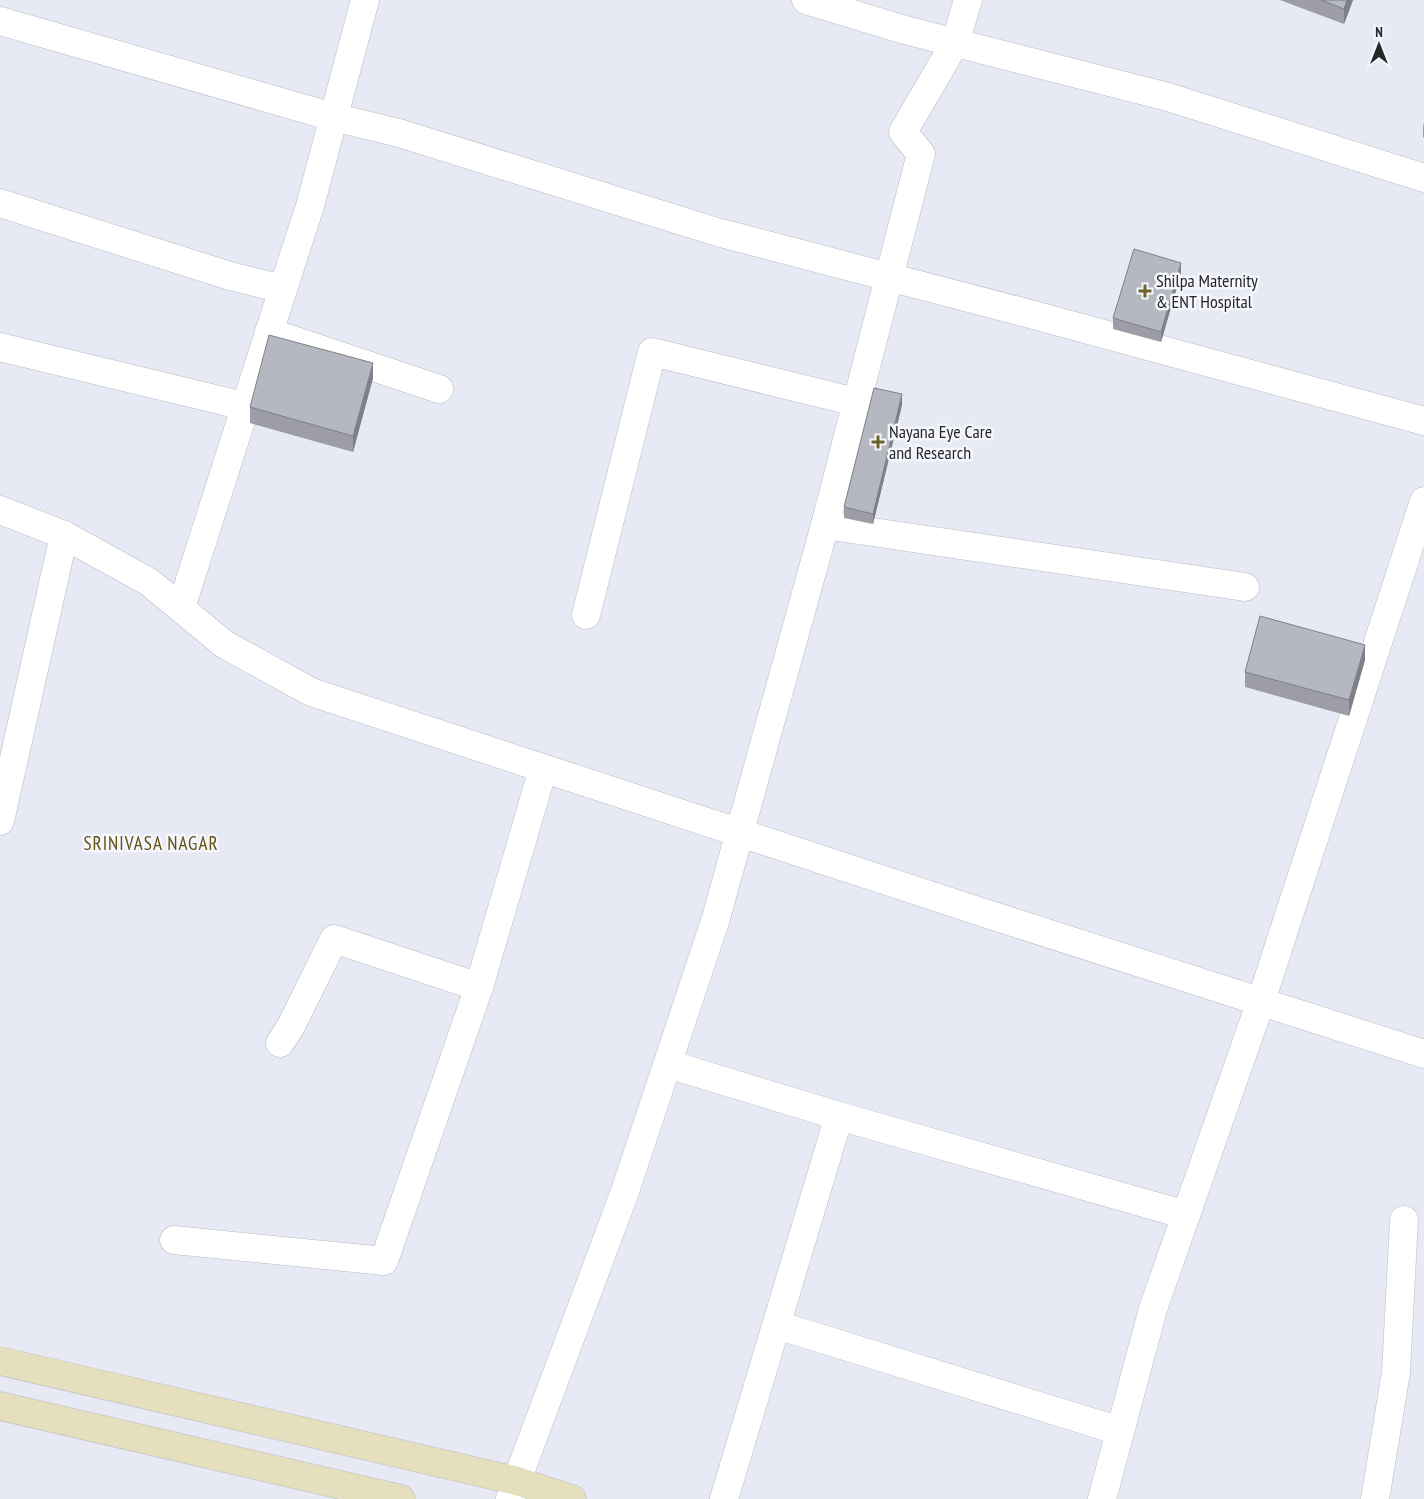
<svg xmlns="http://www.w3.org/2000/svg" width="1424" height="1499" font-family="'PT Sans Narrow',sans-serif">
<rect width="100%" height="100%" fill="#e7e9f4"/>
<g fill="none" stroke-linecap="round" stroke-linejoin="round">
<defs>
<g id="street">
<polyline points="806,0 905,30 1168,97 1424,178"/>
<polyline points="0,21 333,117 399,133 717,232 1030,314 1424,421"/>
<polyline points="0,203 230,276 283,289 181,608"/>
<polyline points="283,289 310,206 365,0"/>
<polyline points="269,332 439,389"/>
<polyline points="0,347 244,406"/>
<polyline points="0,510 64,535 149,582 224,644 311,692 975,910 1424,1054"/>
<polyline points="825,525 1245,587"/>
<polyline points="586,615 652,352 856,402"/>
<polyline points="0,821 64,535"/>
<polyline points="280,1043 291,1026 334,939 479,987"/>
<polyline points="668,1064 839,1116 1186,1215"/>
<polyline points="174,1240 384,1261 479,987 543,769"/>
<polyline points="777,1325 1120,1431"/>
<polyline points="510,1499 624,1194 716,918 825,525 921,154 903,132 955,43 968,0"/>
<polyline points="724,1499 839,1116"/>
<polyline points="1102,1499 1153,1309 1261,1001 1424,501"/>
<polyline points="1375,1499 1396,1372 1404,1220"/>
</g>
<g id="secondary">
<polyline points="0,1361 517,1481 572,1499"/>
<polyline points="0,1406 401,1499"/>
</g>
</defs>
<use href="#street" stroke="#b9bbc6" stroke-width="29"/>
<use href="#secondary" stroke="#b9bbc6" stroke-width="29"/>
<use href="#street" stroke="#fff" stroke-width="28"/>
<use href="#secondary" stroke="#e6dfbd" stroke-width="28"/>
</g>
<g fill="#9c9da6">
<polygon points="1280,0 1353,0 1344,24"/>
<polygon points="1424,122 1424,138 1423,137 1423,127"/>
<polygon points="1181,273 1161,342 1113,329 1113,318"/>
<polygon points="373,378 353,452 250,423 250,407"/>
<polygon points="902,405 873,524 844,518 844,507"/>
<polygon points="1365,660 1349,716 1245,687 1245,672"/>
</g>
<g fill="#7f8087">
<polygon points="1347,0 1353,0 1344,24 1344,9"/>
<polygon points="1181,263 1181,273 1161,342 1161,332"/>
<polygon points="373,363 373,378 353,452 353,436"/>
<polygon points="902,394 902,405 873,524 873,514"/>
<polygon points="1365,645 1365,660 1349,716 1349,700"/>
</g>
<g fill="#b5b7c1" stroke="#7f8087">
<polygon points="1321,0 1347,0 1344,9"/>
<polygon points="1134,249 1181,263 1161,332 1113,318"/>
<polygon points="269,335 373,363 353,436 250,407"/>
<polygon points="874,388 902,394 873,514 844,507"/>
<polygon points="1260,616 1365,645 1349,700 1245,672"/>
</g>
<g fill="#6e622f" stroke="#f5f7fd" stroke-width="2">
<path d="M1142.5 283.5h5v5h5v5h-5v5h-5v-5h-5v-5h5z"/>
<path d="M875.5 434.5h5v5h5v5h-5v5h-5v-5h-5v-5h5z"/>
</g>
<g text-anchor="middle" stroke-width="5" stroke-linejoin="round" paint-order="stroke">
<g font-size="18" fill="#26272b" stroke="#f5f7fd" text-anchor="start">
<text x="1156" y="287">Shilpa Maternity<tspan x="1156" dy="21">&amp; ENT Hospital</tspan></text>
<text x="889" y="438">Nayana Eye Care<tspan x="889" dy="21">and Research</tspan></text>
</g>
<g font-size="19" letter-spacing="1" fill="#605316" stroke="#f5f7fd">
<text x="151" y="850">SRINIVASA NAGAR</text>
</g>
</g>
<g transform="translate(1379 45)" stroke="#f5f7fd" stroke-width="4" paint-order="stroke">
<path d="M0-4L9 19L0 12L-9 19Z" fill="#26272b"/>
<text y="-8" font-size="14" font-weight="bold" text-anchor="middle" fill="#26272b">N</text>
</g>
</svg>
